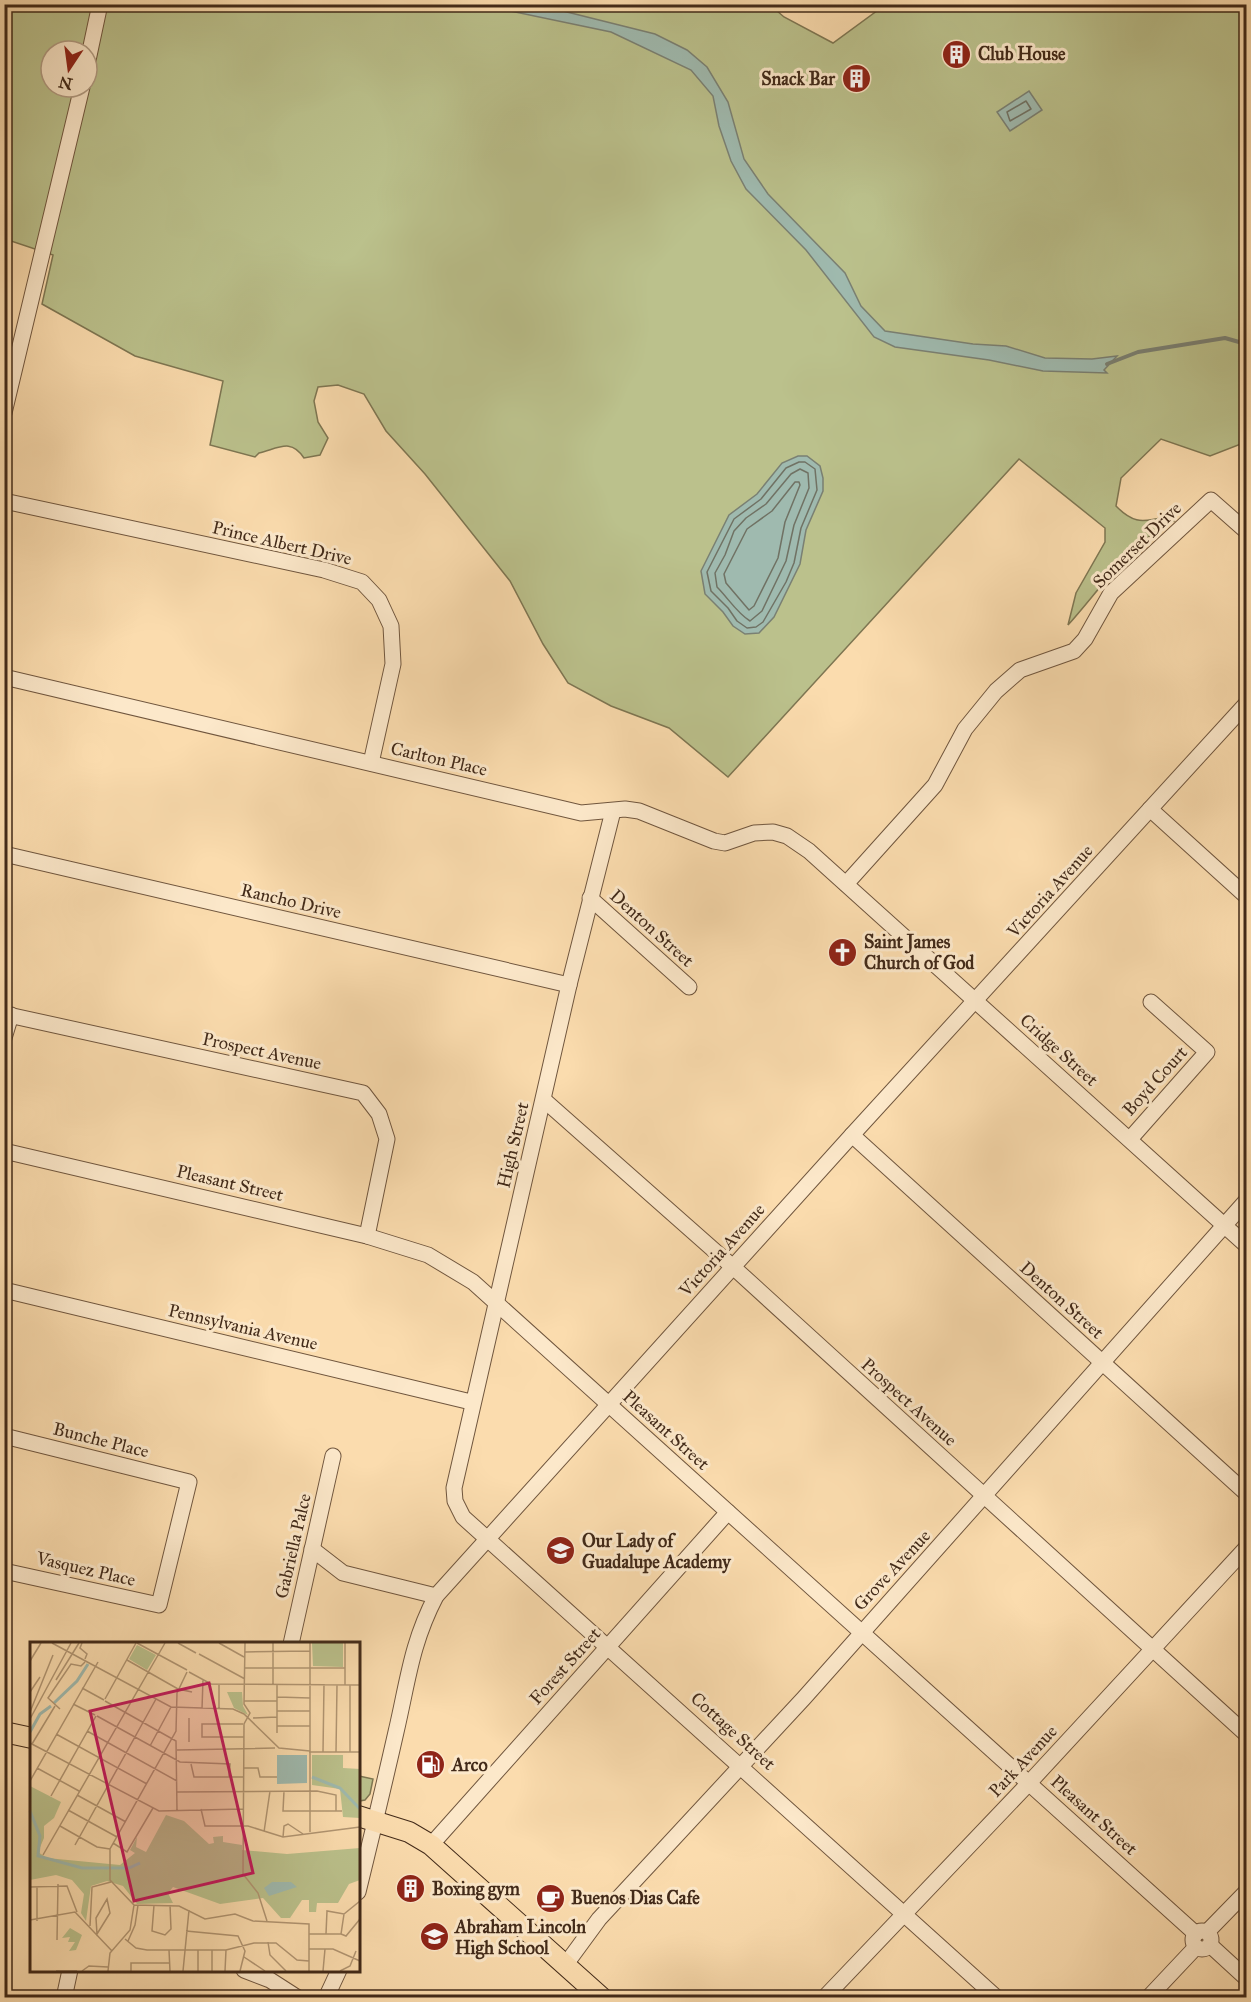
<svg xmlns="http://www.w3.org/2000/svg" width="1251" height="2002" font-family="'IM FELL Great Primer',serif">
<rect width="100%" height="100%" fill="#fbdcae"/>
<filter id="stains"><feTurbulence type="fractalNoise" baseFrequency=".00333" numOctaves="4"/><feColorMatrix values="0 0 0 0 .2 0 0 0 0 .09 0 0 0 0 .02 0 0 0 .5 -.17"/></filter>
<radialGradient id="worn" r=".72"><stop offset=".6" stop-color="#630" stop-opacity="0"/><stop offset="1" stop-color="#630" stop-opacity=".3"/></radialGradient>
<g fill="#bbc18c" stroke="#7e7652" stroke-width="1.5" fill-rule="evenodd">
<path d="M769,4l15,13 49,26 52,-38 353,-1 8,28v410l-36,14 -49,-17 -40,39 -5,28c27,28 37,5 58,15 -42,19 -75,70 -106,104l8,-32 29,-51v-14l-86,-69 -291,318 -59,-49 -58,-22 -43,-23 -25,-39 -33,-63 -85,-107 -39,-43 -22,-37 -26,-9 -20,2 -4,14 4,21 10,16 -8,17 -16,3c-13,-20 -25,-10 -45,-5l-4,4 -45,-12 13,-64 -88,-25 -93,-52 11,-49 -48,-16v-234zM51,51h36v36h-36z"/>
<polygon points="359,1776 373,1779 370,1794 365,1800 359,1801"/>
</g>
<g fill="#9fbaaf" stroke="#7a8073" stroke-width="1.5">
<polygon points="481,5 539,5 655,34 687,50 707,67 728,102 744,159 768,194 845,273 861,306 885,331 973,344 1006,346 1045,358 1092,359 1117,356 1104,370 1107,373 1043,371 989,360 895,347 874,337 806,250 746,189 731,161 719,126 713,96 691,70 611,32"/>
<polygon points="1029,91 1042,110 1010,131 997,112"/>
<polygon points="798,456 807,456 820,466 823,478 823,491 806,530 800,564 774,617 759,633 745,634 733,626 723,612 705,594 701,571 729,515 757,494 782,463"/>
</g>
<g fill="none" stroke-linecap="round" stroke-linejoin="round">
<g stroke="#707264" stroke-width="1.5">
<polygon points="1026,101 1031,109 1010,121 1007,112"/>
<polygon points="799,462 805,462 815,469 817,490 801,528 794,563 786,582 763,622 756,627 747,628 737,621 728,608 711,591 707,572 734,519 761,499 786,468"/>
<path d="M800,469l8,4 1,15 -15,37 -8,36 -24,50 -12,10c-13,-8 -22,-23 -33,-34l-2,-14 10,-18 9,-24 12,-13 20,-14 25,-30z"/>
<polygon points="795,482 799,482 800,485 785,522 778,558 754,606 749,610 726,583 724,574 747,529 772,511"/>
</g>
<polyline stroke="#7a8073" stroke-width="4" points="1107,364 1138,352 1225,338 1246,344"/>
<defs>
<g id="minor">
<polyline points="87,65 100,4"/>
<polyline points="4,413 82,87"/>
<polyline points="4,501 324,570 362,582 379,600 391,626 393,664 371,763"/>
<polyline points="4,677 581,813 625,809 639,811 714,841 725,843 754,833 773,832 787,836 809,851 1246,1245"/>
<polyline points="1150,809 1246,896"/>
<polyline points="613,811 569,985 454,1488 455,1501 463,1517 997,1998"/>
<polyline points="4,854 569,985"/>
<polyline points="846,884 935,785 965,729 996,691 1020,670 1074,651 1085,639 1111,593 1211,500 1246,531"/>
<polyline points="590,898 689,987"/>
<polyline points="4,1014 363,1093 379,1114 387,1139 367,1236"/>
<polyline points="4,1038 11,1015"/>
<polyline points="544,1100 733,1267 1246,1734"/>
<polyline points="852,1135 1246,1493"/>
<polyline points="1130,1139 1207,1052 1151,1002"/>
<polyline points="4,1151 367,1236 428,1255 473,1282 1196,1934"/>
<polyline points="4,1290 471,1402"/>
<polyline points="4,1436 189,1482 159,1605 4,1571"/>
<polyline points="312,1549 343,1573 436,1596"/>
<polyline points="291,1644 333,1456"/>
<polyline points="431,1845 728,1512"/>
<path d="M358,1892c13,-53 26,-107 38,-160 12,-51 15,-88 40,-136l416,-461 394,-431"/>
<circle cx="1202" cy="1940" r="9"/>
<polyline points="1207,1932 1246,1892"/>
<polyline points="1210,1945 1246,1978"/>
<polyline points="566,1964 599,1919 804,1698 1246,1201"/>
<polyline points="244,1970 270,1980 298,1998"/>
<polyline points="64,1998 70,1970"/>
<polyline points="326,1998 339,1970"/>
<polyline points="824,1998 1029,1783 1246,1548"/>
<polyline points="1148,1998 1196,1947"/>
</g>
<g id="major">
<polyline points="4,1732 32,1738"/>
<polyline points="358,1816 409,1832 431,1845 602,1998"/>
</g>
</defs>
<use href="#minor" stroke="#70563e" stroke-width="17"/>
<use href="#major" stroke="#422a19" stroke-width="22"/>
<use href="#minor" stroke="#fce8ca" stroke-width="15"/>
<use href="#major" stroke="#fbdcae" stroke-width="20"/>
</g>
<defs>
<symbol id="building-disc" viewBox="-11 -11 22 22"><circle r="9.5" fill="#8f2418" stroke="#fce8ca"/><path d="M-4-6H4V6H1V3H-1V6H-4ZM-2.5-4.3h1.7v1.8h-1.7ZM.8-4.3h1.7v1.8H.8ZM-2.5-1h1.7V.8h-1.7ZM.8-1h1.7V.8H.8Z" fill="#fff"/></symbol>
<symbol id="church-disc" viewBox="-11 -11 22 22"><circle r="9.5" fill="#8f2418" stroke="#fce8ca"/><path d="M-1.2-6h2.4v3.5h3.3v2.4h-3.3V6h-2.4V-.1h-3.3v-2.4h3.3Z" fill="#fff"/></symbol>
<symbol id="school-disc" viewBox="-11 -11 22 22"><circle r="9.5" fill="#8f2418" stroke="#fce8ca"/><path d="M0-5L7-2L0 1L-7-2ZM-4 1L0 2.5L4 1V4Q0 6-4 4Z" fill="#fff"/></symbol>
<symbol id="fuel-disc" viewBox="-11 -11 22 22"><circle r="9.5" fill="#8f2418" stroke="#fce8ca"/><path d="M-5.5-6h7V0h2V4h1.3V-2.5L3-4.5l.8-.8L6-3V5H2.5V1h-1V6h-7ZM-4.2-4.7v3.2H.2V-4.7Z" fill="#fff"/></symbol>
<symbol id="cafe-disc" viewBox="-11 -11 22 22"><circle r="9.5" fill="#8f2418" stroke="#fce8ca"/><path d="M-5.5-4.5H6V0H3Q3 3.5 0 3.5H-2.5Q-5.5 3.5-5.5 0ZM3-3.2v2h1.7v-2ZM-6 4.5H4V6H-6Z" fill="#fff"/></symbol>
</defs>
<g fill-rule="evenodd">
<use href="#building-disc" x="940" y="38" width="33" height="33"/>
<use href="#building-disc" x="840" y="62" width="33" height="33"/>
<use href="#church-disc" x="826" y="936" width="33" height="33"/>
<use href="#school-disc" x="544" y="1534" width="33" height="33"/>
<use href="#fuel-disc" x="414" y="1748" width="33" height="33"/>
<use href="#building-disc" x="394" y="1872" width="33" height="33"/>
<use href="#cafe-disc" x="534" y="1882" width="33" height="33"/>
<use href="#school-disc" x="418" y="1920" width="33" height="33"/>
</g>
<g text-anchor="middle" stroke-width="6" stroke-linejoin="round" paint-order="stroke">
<g font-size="18" font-weight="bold" fill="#422a19" stroke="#fce8ca" text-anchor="start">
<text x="978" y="60">Club House</text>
<text x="835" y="85" text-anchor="end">Snack Bar</text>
<text x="864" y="948">Saint James<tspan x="864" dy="21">Church of God</tspan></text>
<text x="582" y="1547">Our Lady of<tspan x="582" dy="21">Guadalupe Academy</tspan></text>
<text x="452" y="1771">Arco</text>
<text x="432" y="1895">Boxing gym</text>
<text x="571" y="1904">Buenos Dias Cafe</text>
<text x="455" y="1933">Abraham Lincoln<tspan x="455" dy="21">High School</tspan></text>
</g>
<g font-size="18" fill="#422a19" stroke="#fce8ca">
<text transform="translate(282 543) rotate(13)" y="6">Prince Albert Drive</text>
<text transform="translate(1137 545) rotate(-44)" y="6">Somerset Drive</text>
<text transform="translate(439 759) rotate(13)" y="6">Carlton Place</text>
<text transform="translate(1050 891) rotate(-48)" y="6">Victoria Avenue</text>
<text transform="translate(291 901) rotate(13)" y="6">Rancho Drive</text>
<text transform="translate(652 928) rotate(42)" y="6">Denton Street</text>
<text transform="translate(1059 1050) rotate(42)" y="6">Cridge Street</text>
<text transform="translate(262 1051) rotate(12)" y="6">Prospect Avenue</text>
<text transform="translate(1155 1081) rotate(-48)" y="6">Boyd Court</text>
<text transform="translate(513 1145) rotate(-77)" y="6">High Street</text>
<text transform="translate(230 1183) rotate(13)" y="6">Pleasant Street</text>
<text transform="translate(722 1250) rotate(-48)" y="6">Victoria Avenue</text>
<text transform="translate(1062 1300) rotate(42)" y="6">Denton Street</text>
<text transform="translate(243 1327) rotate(13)" y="6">Pennsylvania Avenue</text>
<text transform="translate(909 1402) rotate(42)" y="6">Prospect Avenue</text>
<text transform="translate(666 1430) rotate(42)" y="6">Pleasant Street</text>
<text transform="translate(101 1440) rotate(14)" y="6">Bunche Place</text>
<text transform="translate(293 1546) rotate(-77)" y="6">Gabriella Palce</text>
<text transform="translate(86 1569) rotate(13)" y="6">Vasquez Place</text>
<text transform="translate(892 1570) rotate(-47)" y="6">Grove Avenue</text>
<text transform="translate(565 1666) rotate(-48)" y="6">Forest Street</text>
<text transform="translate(733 1731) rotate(42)" y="6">Cottage Street</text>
<text transform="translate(1023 1761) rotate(-47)" y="6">Park Avenue</text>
<text transform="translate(1094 1815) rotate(42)" y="6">Pleasant Street</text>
</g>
</g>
<g transform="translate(30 1642)">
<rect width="330" height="330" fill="#fbdcae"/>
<path d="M282,1h31v24l-30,-1zM107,3l19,10 -9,15 -18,-11zM197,50h15l1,14 5,9 -14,-7zM282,113h31v13l17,1v49l-17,-1 -3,-28 -28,-4zM0,144l31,16 -7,16 -10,8v12l-6,14 9,6 73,7 15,-12 -5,-3 7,-13 -1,10 10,5 20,-37 18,6 25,23 5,-1 -1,-6 10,-1v6l19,3v5l45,4 73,-6v32l-11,4 -11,19h-21l-1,9h-7v-12h-7l-12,18h-9l-18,-20 -43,6 -47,-17 -5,6 5,10 -36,1 -14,-18 -16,-5 -16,5 -5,35 -5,-8 3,-19 -12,-14 -16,-5 -26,5zM40,286l12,7 -6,15 -7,1 6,-9h-7l2,-5 -8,1z" fill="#bbc18c"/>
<path d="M247,113h30v28l-30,1zM242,240h19l6,5 -28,9 -5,-8z" fill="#9fbaaf"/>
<path fill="none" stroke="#9fbaaf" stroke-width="3" d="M24,61l23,-22 11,-17M0,90l10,-18 11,-8M282,135l28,11 20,21M0,169l10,25 -2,20 44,12h47l11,-5"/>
<path fill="none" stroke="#b19572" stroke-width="1.5" d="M22,1l119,64 62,2 11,5 35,34 31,3M52,1l-2,5 7,6 -2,5M107,1l50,27M148,1l18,10M189,1l25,14M215,1l-1,61 6,9 -6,11 -1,150 15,19 9,28M215,10l65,-1M169,12l46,25M97,18l51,29 14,3M0,19l11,-18M215,26h100M157,30l-10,21 -1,38 -66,118v31l24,25 45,1 26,13 30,-5 18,7M159,30l22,12 149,1M26,38l23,-37M243,42v-41M247,42v49M315,43v-42M52,46l22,12M0,50l10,-15M247,55l33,1M75,57l31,-56M75,59l71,40 1,69M214,59h33M43,62l22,11M30,67l-12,-11 23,-34 10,2 4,-4M172,67l1,-30M189,67v-25M247,69h33M0,70l23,-57M67,74l83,46 50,2 -1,13M159,76v24M223,76l24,-1M0,77l41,-76M213,82h-41v13h42M247,84h33M57,89l90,50M26,92l91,50M0,101l129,68 84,-2M2,102l23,-38M120,104l21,-39M147,108l98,-2M279,110h51M293,110l1,-68M306,110l1,-67M320,110v-67M161,122l3,13h49M7,126l42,23M213,126h15l2,9h17M0,139l68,-119M254,149l-1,20h59M147,150l140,-1 19,4v16M47,153l49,27M21,154l45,-80M171,167l4,17h43l35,11 77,-10M38,168l49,27M30,184l37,21 13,2M234,190l6,-41M280,190v-189M253,195l1,-11 4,-2 15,10M83,201l14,9 26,-44M45,203l81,-146M13,213l122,-212M0,245l37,-1 10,26M7,245v34M77,257l3,14 -13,21 -1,-16zM124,263l-2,26 13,4 6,-6 -1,-24M0,278l45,-8 37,39M223,279l56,3v47M60,284l2,-39 19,-5M156,289l52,5 7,15 -5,20M279,292h32l3,-20M296,292l1,-23 17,3 16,-13M311,292l5,2 14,-17M95,297l11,9 11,2h79l28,-7h22l21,17 12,1M27,298l1,-56M98,299l7,-16 3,-20M238,300l2,13 16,16M279,307h24l27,12M139,308l1,21M214,315l21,14M26,329h21M52,329l7,-5 19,1M78,329l2,-18 20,-23 4,-25M101,329v-8h39M153,329l6,-61M168,329v-21M182,329v-21M195,329l1,-21M293,329l2,-22M310,329l10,-5 6,-15"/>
<path fill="#c2185b" fill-opacity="0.15" stroke="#c2185b" stroke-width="3" d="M179,41l44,190 -119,28 -44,-190z"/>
<rect width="330" height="330" fill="none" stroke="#422a19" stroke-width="3"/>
</g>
<rect width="1251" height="2002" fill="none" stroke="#fbdcae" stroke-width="24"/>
<rect x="6" y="6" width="1239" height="1990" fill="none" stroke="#422a19" stroke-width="3"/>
<rect x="12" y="12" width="1227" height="1978" fill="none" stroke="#422a19" stroke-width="1.5"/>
<g transform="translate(69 69) rotate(193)"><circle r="28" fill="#fce8ca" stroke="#b29c83" stroke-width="1.5"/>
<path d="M0-4.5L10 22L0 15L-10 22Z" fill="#8f2418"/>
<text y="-9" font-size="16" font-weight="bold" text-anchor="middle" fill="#422a19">N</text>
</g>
<rect width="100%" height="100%" filter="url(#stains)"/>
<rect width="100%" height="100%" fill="url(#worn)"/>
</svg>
